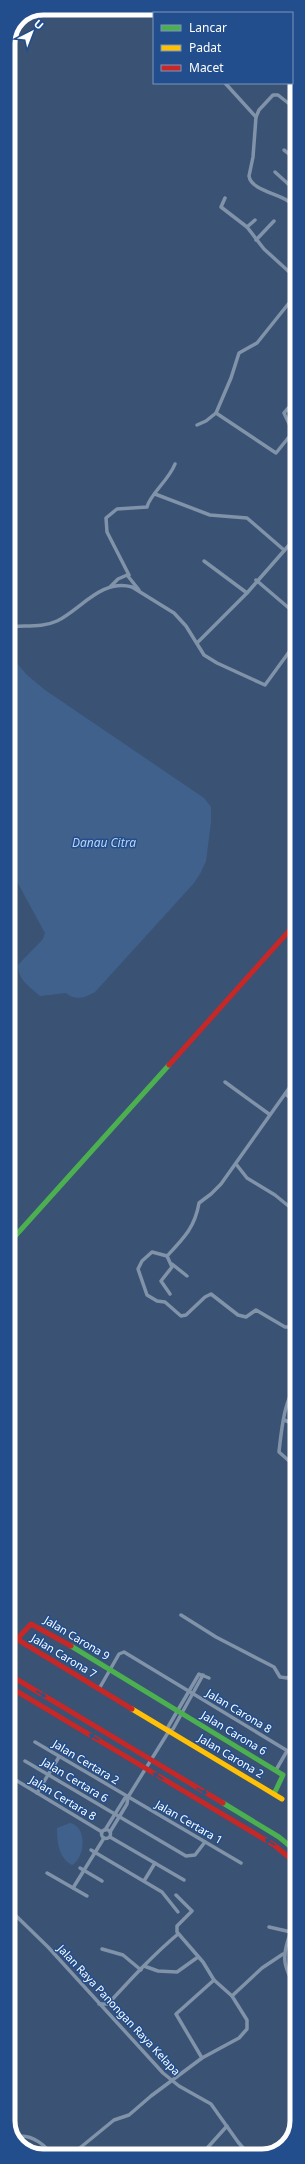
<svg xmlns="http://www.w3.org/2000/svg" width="305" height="2164" font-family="'Noto Sans',sans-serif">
<rect width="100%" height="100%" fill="#3a5274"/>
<g fill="#41618d">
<path d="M8,653l19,22 18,15 159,108 7,9v15l-5,39 -5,11 -7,11 -99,109c-11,6 -19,9 -29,1l-26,3c-10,-9 -22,-16 -22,-31l25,-26 2,-6 -37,-68z"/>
<path d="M70,1823c18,4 15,35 2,42 -14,-7 -15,-25 -15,-37z"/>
</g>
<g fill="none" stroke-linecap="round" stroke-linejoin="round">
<g stroke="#8193a9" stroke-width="3.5">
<polyline points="225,83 256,117"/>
<polyline points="291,105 293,83"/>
<path d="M297,110l-19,-15h-5l-14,15 -3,7 -3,40 -4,19c2,14 28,17 39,25 3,2 6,6 9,9"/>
<polyline points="294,139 297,141"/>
<polyline points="284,150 297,160"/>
<polyline points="275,172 297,192"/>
<polyline points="225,198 221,207 247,227 264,249 297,279"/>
<polyline points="289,201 297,193"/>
<polyline points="247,227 255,220"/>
<polyline points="256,240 274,221"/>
<polyline points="296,245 297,244"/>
<polyline points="297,293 257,343 239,353 231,378 216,413 276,453 293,432 284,413 290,406 297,408"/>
<polyline points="197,425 206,421 216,413"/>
<polyline points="155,494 210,515 247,518 284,550"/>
<polyline points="204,561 247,593"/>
<path d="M129,575l-22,-43 -1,-14 11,-9 30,-2c3,-13 22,-27 28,-43"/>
<polyline points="256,580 297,615"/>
<polyline points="110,587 118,579 127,575 139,590"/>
<path d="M8,627c16,-2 34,1 49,-6 23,-11 45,-43 75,-34l42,26 12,13 18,29 13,8 48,22 32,-44"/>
<polyline points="197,643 247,593 297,536"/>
<path d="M297,1077l-76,107 -10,10 -12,9c-4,24 -15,35 -32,53l-15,-4 -10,9 -4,8 9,26 10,6 8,1 16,14 5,-1 19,-18 6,-3 27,21 8,2 10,-7 29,17h12"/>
<polyline points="225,1082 269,1114"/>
<polyline points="285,1094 297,1102"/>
<polyline points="236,1164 247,1178 275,1195 297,1213"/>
<polyline points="167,1256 172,1267 161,1281 170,1294"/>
<polyline points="172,1264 187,1276"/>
<path d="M297,1386c-13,11 -16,49 -18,66l18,16"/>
<polyline points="284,1420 297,1425"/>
<polyline points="289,1460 294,1454"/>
<polyline points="181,1615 216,1637 274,1667 280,1677 287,1678 297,1672"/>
<polyline points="99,1689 119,1654 124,1652 296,1756"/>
<polyline points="169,1731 168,1727 199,1674 209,1678"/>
<polyline points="35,1742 241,1863"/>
<polyline points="25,1761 186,1856 195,1855 205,1842"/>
<polyline points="276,1770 287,1751"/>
<polyline points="14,1779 102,1832"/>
<polyline points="37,1793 59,1757"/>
<circle cx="106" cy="1834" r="4.5"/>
<polyline points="105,1830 125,1798 128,1797 169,1731 173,1729 203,1675"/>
<polyline points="110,1832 127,1804 128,1797"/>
<polyline points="110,1837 184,1880"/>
<polyline points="91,1850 162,1892 178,1912"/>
<polyline points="80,1868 102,1881"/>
<polyline points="47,1873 87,1896"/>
<polyline points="144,1881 155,1863"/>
<polyline points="73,1888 104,1838"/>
<polyline points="8,1908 48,1947 163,2073 179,2086 211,2104 238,2142 250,2156"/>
<polyline points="269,1927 291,1932"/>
<path d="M297,1928c-6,3 -7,6 -9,12 -8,25 0,30 9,53"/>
<polyline points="102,1949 123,1955 141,1970"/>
<polyline points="144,1966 158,1971 177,1972 198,1957"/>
<polyline points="232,1996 262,1968 283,1954"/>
<path d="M99,2004h9c23,-25 45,-49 70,-70"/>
<polyline points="202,2058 176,2014 214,1980"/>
<path d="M15,2139l6,-3c12,0 25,9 31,20"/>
<polyline points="70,2156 114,2120 129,2115 151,2096 202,2058 239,2038 247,2029 247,2020 232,1996 214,1980 203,1962 177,1932 177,1926 192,1911 176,1895"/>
<polyline points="200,2156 227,2126"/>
</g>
<g stroke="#4caf50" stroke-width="5">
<polyline points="8,1244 169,1065"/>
<polyline points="71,1646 283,1775 274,1794"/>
<polyline points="223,1803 279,1837 297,1852"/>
</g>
<polyline stroke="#ffc107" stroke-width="5" points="132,1709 282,1799"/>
<g stroke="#c62828" stroke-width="5">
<polyline points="169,1065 297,922"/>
<polyline points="71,1646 31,1624 19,1637 20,1641 132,1709"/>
<polyline points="8,1674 223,1803"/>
<polyline points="8,1686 274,1845 291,1859 297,1869"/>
</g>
</g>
<defs><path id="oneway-solid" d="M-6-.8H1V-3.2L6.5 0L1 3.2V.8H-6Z"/></defs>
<g fill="#265887">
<use href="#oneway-solid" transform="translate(41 1694) rotate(31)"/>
<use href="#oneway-solid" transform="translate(94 1737) rotate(-149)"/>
<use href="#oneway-solid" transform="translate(158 1776) rotate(-149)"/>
<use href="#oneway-solid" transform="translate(202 1791) rotate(31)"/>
<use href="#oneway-solid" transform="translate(270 1842) rotate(-149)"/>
</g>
<g text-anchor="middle" stroke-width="3" stroke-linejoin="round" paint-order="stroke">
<g font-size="11" fill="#fff" stroke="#224e8d">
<text transform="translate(77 1638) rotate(31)" y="4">Jalan Carona 9</text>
<text transform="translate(64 1656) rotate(31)" y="4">Jalan Carona 7</text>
<text transform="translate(239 1711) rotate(31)" y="4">Jalan Carona 8</text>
<text transform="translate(234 1733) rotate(31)" y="4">Jalan Carona 6</text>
<text transform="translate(231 1756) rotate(31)" y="4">Jalan Carona 2</text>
<text transform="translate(86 1762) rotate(31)" y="4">Jalan Certara 2</text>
<text transform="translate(75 1780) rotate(31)" y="4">Jalan Certara 6</text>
<text transform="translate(63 1798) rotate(31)" y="4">Jalan Certara 8</text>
<text transform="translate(189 1822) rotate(30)" y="4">Jalan Certara 1</text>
<text transform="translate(119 2010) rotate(47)" y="4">Jalan Raya Panongan Raya Kelapa</text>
</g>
<g font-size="12" font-style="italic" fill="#bcd4f3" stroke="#224e8d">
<text x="104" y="847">Danau Citra</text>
</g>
</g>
<path d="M0 0H305V2164H0ZM43 15H262A28 28 0 0 1 290 43V2121A28 28 0 0 1 262 2149H43A28 28 0 0 1 15 2121V43A28 28 0 0 1 43 15Z" fill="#224e8d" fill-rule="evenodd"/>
<path fill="none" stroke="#fff" stroke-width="5" d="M43 15H262A28 28 0 0 1 290 43V2121A28 28 0 0 1 262 2149H43A28 28 0 0 1 15 2121V43A28 28 0 0 1 43 15Z"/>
<rect x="153" y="12" width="140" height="72" fill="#224e8d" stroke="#7a95bb"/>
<rect x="161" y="25" width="20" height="6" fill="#4caf50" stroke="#7a95bb"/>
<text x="189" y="32" font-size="12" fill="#ffffff">Lancar</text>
<rect x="161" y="45" width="20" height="6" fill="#ffc107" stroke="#7a95bb"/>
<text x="189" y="52" font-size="12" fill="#ffffff">Padat</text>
<rect x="161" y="65" width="20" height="6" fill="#c62828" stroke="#7a95bb"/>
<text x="189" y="72" font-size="12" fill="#ffffff">Macet</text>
<g transform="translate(32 32) rotate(42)" stroke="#224e8d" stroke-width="3" paint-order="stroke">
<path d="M0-3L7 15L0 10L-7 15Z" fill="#ffffff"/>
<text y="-6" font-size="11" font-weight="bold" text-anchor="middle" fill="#ffffff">U</text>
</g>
</svg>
